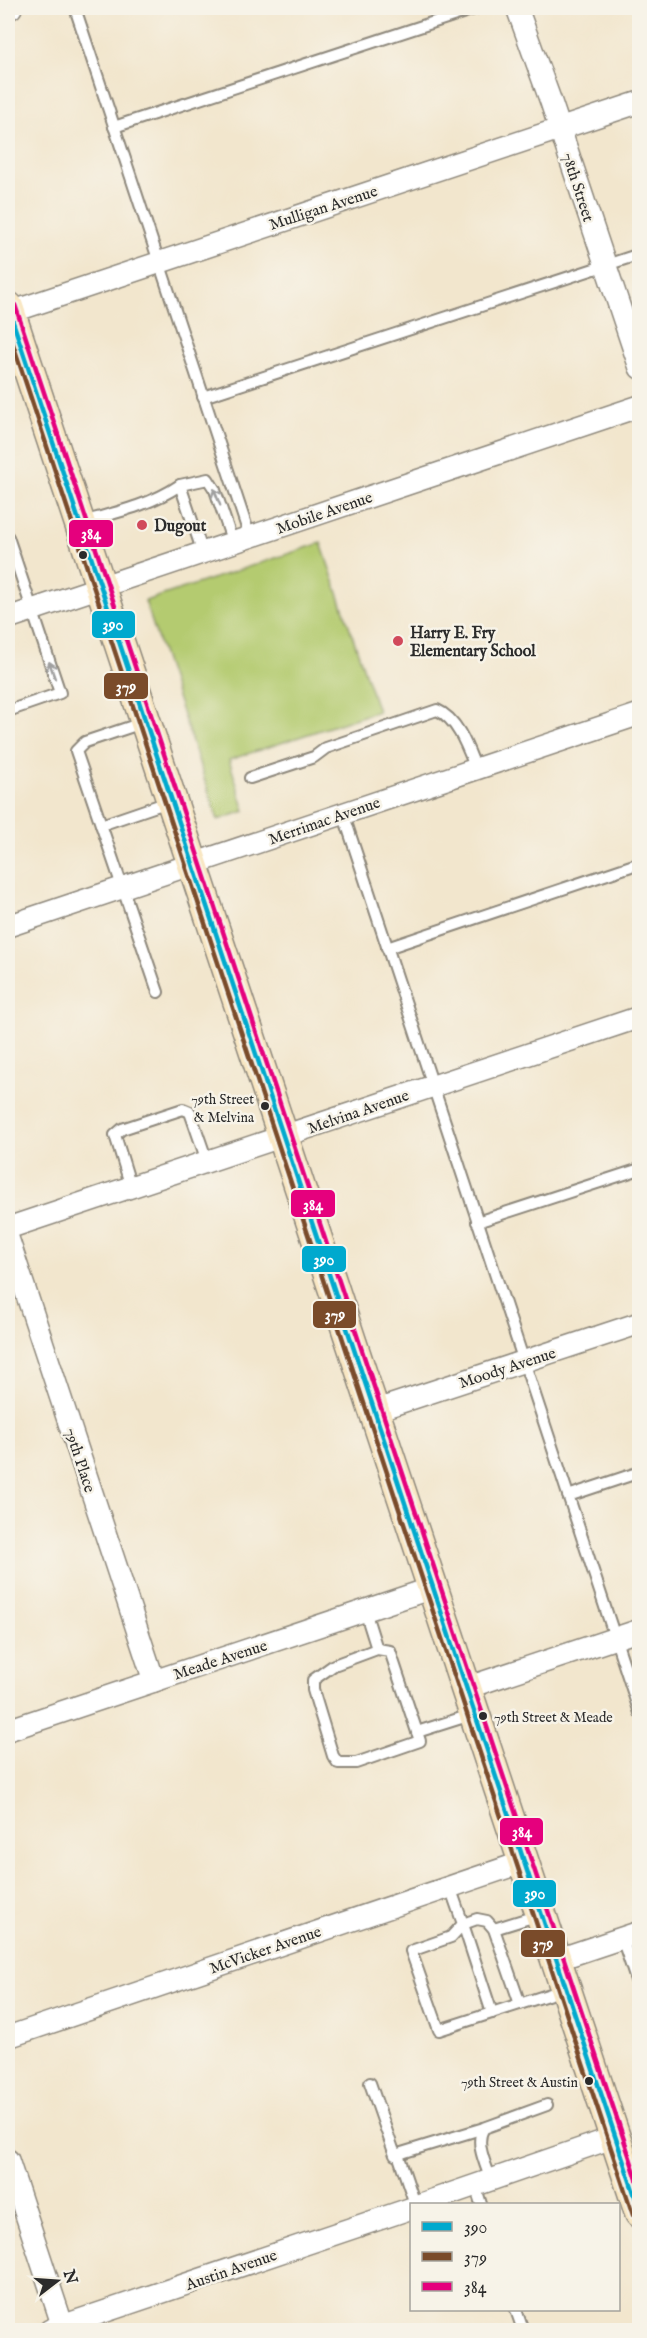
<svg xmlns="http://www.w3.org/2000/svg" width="647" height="2338" font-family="'IM FELL English',serif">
<rect width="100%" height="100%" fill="#f7f3e8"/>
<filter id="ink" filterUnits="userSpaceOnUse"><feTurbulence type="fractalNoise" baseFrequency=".0167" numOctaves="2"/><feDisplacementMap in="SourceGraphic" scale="12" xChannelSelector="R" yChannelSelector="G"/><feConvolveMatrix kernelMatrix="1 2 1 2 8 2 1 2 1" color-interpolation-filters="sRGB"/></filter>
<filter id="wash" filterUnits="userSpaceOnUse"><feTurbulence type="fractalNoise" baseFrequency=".008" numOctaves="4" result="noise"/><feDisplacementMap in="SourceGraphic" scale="24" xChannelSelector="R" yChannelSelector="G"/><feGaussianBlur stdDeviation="1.35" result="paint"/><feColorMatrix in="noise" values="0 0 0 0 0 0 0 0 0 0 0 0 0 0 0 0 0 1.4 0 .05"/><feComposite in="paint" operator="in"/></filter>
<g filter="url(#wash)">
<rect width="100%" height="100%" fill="#f2e6cd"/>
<polygon fill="#b4cb70" stroke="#707b4e" stroke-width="1.5" points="321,543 378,711 229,760 245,811 218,820 145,601"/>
</g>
<g filter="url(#ink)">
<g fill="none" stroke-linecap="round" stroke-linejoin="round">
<defs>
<g id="lane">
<polyline points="75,8 250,537"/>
<polyline points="114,127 477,8"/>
<polyline points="203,397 640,254"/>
<polyline points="180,485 208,479 215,490 233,543"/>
<path d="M82,522c33,-9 69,-17 98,-37l23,68"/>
<polyline points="8,537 60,693 8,711"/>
<polyline points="145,722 85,742 76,751 158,992"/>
<path d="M250,778l64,-21 12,-9 111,-38c21,9 31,39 39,59"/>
<polyline points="343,813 640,1713"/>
<polyline points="101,825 171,801"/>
<polyline points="387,948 640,863"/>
<polyline points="131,1187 115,1135 122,1129 183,1109 190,1112 207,1161"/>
<polyline points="477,1222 640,1169"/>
<polyline points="568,1496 640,1472"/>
<polyline points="365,1611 377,1649"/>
<polygon points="377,1649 390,1651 420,1741 356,1763 338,1763 333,1756 313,1690 313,1680 334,1665"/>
<polyline points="417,1732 474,1714"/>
<polyline points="450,1887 463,1924 451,1937 411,1951 439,2030 563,1990"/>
<polyline points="494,1929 539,1915"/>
<polyline points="622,1938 640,1992"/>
<polyline points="492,2013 463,1924 477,1919 487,1921 494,1929 520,2004"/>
<polyline points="370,2083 395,2155 484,2128"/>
<polyline points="398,2154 415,2204"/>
<path d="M491,2180c-5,-15 -17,-38 -7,-52l63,-23"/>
<polyline points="475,2185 481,2204"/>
<polyline points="516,2310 523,2330"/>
</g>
<g id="street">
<polyline points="8,8 11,8"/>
<polyline points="517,8 551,102 640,368"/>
<polyline points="8,313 640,102"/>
<polyline points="8,618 640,406"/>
<polyline points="8,926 640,714"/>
<polyline points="8,1228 640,1017"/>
<polyline points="8,1238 154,1681"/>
<polyline points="374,1411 640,1323"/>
<polyline points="466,1688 640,1630"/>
<polyline points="8,1730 432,1588"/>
<polyline points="556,1960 640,1932"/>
<polyline points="8,2037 523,1862"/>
<polyline points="8,2160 64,2330"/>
<polyline points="421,2204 615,2137"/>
<polyline points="50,2330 412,2208"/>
</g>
<polyline id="secondary" points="8,307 640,2213"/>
</defs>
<use href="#lane" stroke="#8e887c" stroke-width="14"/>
<use href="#street" stroke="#8e887c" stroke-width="24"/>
<use href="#secondary" stroke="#8e887c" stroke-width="33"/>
<use href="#lane" stroke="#fff" stroke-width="10"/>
<use href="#street" stroke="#fff" stroke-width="21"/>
<use href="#secondary" stroke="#f9e7c3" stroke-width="30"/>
<defs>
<polyline id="bus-1" points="8,307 640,2211"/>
<polyline id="bus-2" points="8,329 633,2215"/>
<polyline id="bus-3" points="15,305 640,2188"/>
</defs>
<use href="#bus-1" stroke="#f7f3e8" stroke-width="9"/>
<use href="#bus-2" stroke="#f7f3e8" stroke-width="9"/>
<use href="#bus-3" stroke="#f7f3e8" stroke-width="9"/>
<use href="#bus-1" stroke="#00a9ce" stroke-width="4.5"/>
<use href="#bus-2" stroke="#7a4b2a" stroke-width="4.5"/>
<use href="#bus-3" stroke="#e5007d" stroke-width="4.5"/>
</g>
<defs><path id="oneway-shaft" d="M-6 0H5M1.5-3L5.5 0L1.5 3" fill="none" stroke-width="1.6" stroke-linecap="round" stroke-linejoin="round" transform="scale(1.5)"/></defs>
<g stroke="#a0a0a0">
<use href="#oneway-shaft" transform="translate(217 497) rotate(-111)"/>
<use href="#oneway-shaft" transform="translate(52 670) rotate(-109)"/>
</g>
</g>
<g fill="#d1495b" stroke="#f7f3e8" stroke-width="2">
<circle cx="142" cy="525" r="6"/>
<circle cx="398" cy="641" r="6"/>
</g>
<g fill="#2b2b2b" stroke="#f7f3e8" stroke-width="2">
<circle cx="83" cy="555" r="5"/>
<circle cx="265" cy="1106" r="5"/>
<circle cx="483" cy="1716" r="5"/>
<circle cx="589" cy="2081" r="5"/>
</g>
<g text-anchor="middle" stroke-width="5" stroke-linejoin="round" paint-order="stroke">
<g font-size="14" fill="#2b2b2b" stroke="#f7f3e8" text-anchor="end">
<text x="254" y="1104">79th Street<tspan x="254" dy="18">&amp; Melvina</tspan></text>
<text x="494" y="1722" text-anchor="start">79th Street &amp; Meade</text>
<text x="578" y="2087">79th Street &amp; Austin</text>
</g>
<g font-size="16" fill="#2b2b2b" stroke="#f7f3e8">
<text transform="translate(579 187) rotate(72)" y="6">78th Street</text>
<text transform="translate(323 207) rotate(-18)" y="6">Mulligan Avenue</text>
<text transform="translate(324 512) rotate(-19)" y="6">Mobile Avenue</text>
<text transform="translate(324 820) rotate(-19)" y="6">Merrimac Avenue</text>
<text transform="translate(358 1111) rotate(-19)" y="6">Melvina Avenue</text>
<text transform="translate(507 1367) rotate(-18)" y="6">Moody Avenue</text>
<text transform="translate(81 1460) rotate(72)" y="6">79th Place</text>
<text transform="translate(220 1659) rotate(-18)" y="6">Meade Avenue</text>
<text transform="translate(265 1949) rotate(-19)" y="6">McVicker Avenue</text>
<text transform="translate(231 2269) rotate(-19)" y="6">Austin Avenue</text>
</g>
<g font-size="16" font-weight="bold" fill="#2b2b2b" stroke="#f7f3e8" text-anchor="start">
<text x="154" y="531">Dugout</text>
<text x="410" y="638">Harry E. Fry<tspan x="410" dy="18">Elementary School</tspan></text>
</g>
</g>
<g stroke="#f7f3e8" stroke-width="2">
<rect x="68" y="519" width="46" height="29" rx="6" fill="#e5007d"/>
<rect x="91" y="610" width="45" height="29" rx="6" fill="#00a9ce"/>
<rect x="103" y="672" width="46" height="28" rx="6" fill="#7a4b2a"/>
<rect x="290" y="1189" width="46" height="29" rx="6" fill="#e5007d"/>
<rect x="301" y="1245" width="46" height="28" rx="6" fill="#00a9ce"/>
<rect x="312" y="1300" width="45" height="29" rx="6" fill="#7a4b2a"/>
<rect x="499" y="1817" width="45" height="29" rx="6" fill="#e5007d"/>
<rect x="512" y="1879" width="45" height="29" rx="6" fill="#00a9ce"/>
<rect x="520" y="1929" width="46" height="29" rx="6" fill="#7a4b2a"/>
</g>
<g font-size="16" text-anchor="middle" font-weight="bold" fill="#fff">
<text x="91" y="539">384</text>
<text x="113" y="630">390</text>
<text x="126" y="692">379</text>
<text x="313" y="1210">384</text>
<text x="324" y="1265">390</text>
<text x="335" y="1320">379</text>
<text x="522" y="1837">384</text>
<text x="535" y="1899">390</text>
<text x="543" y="1949">379</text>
</g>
<rect width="647" height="2338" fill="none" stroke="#f7f3e8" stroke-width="30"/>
<rect x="410" y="2203" width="210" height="108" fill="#f7f3e8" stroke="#a5a39c" stroke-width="1.5"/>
<rect x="422" y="2222" width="30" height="9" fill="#00a9ce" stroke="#a5a39c" stroke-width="1.5"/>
<text x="464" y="2233" font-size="18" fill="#2b2b2b">390</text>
<rect x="422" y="2252" width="30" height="9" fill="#7a4b2a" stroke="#a5a39c" stroke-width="1.5"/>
<text x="464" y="2263" font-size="18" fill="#2b2b2b">379</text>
<rect x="422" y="2282" width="30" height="9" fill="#e5007d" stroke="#a5a39c" stroke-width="1.5"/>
<text x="464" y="2293" font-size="18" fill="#2b2b2b">384</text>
<g transform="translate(57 2281) rotate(73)" stroke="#f7f3e8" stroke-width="4.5" paint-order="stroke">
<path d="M0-4.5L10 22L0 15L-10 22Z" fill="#2b2b2b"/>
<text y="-9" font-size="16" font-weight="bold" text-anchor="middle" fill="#2b2b2b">N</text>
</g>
</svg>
